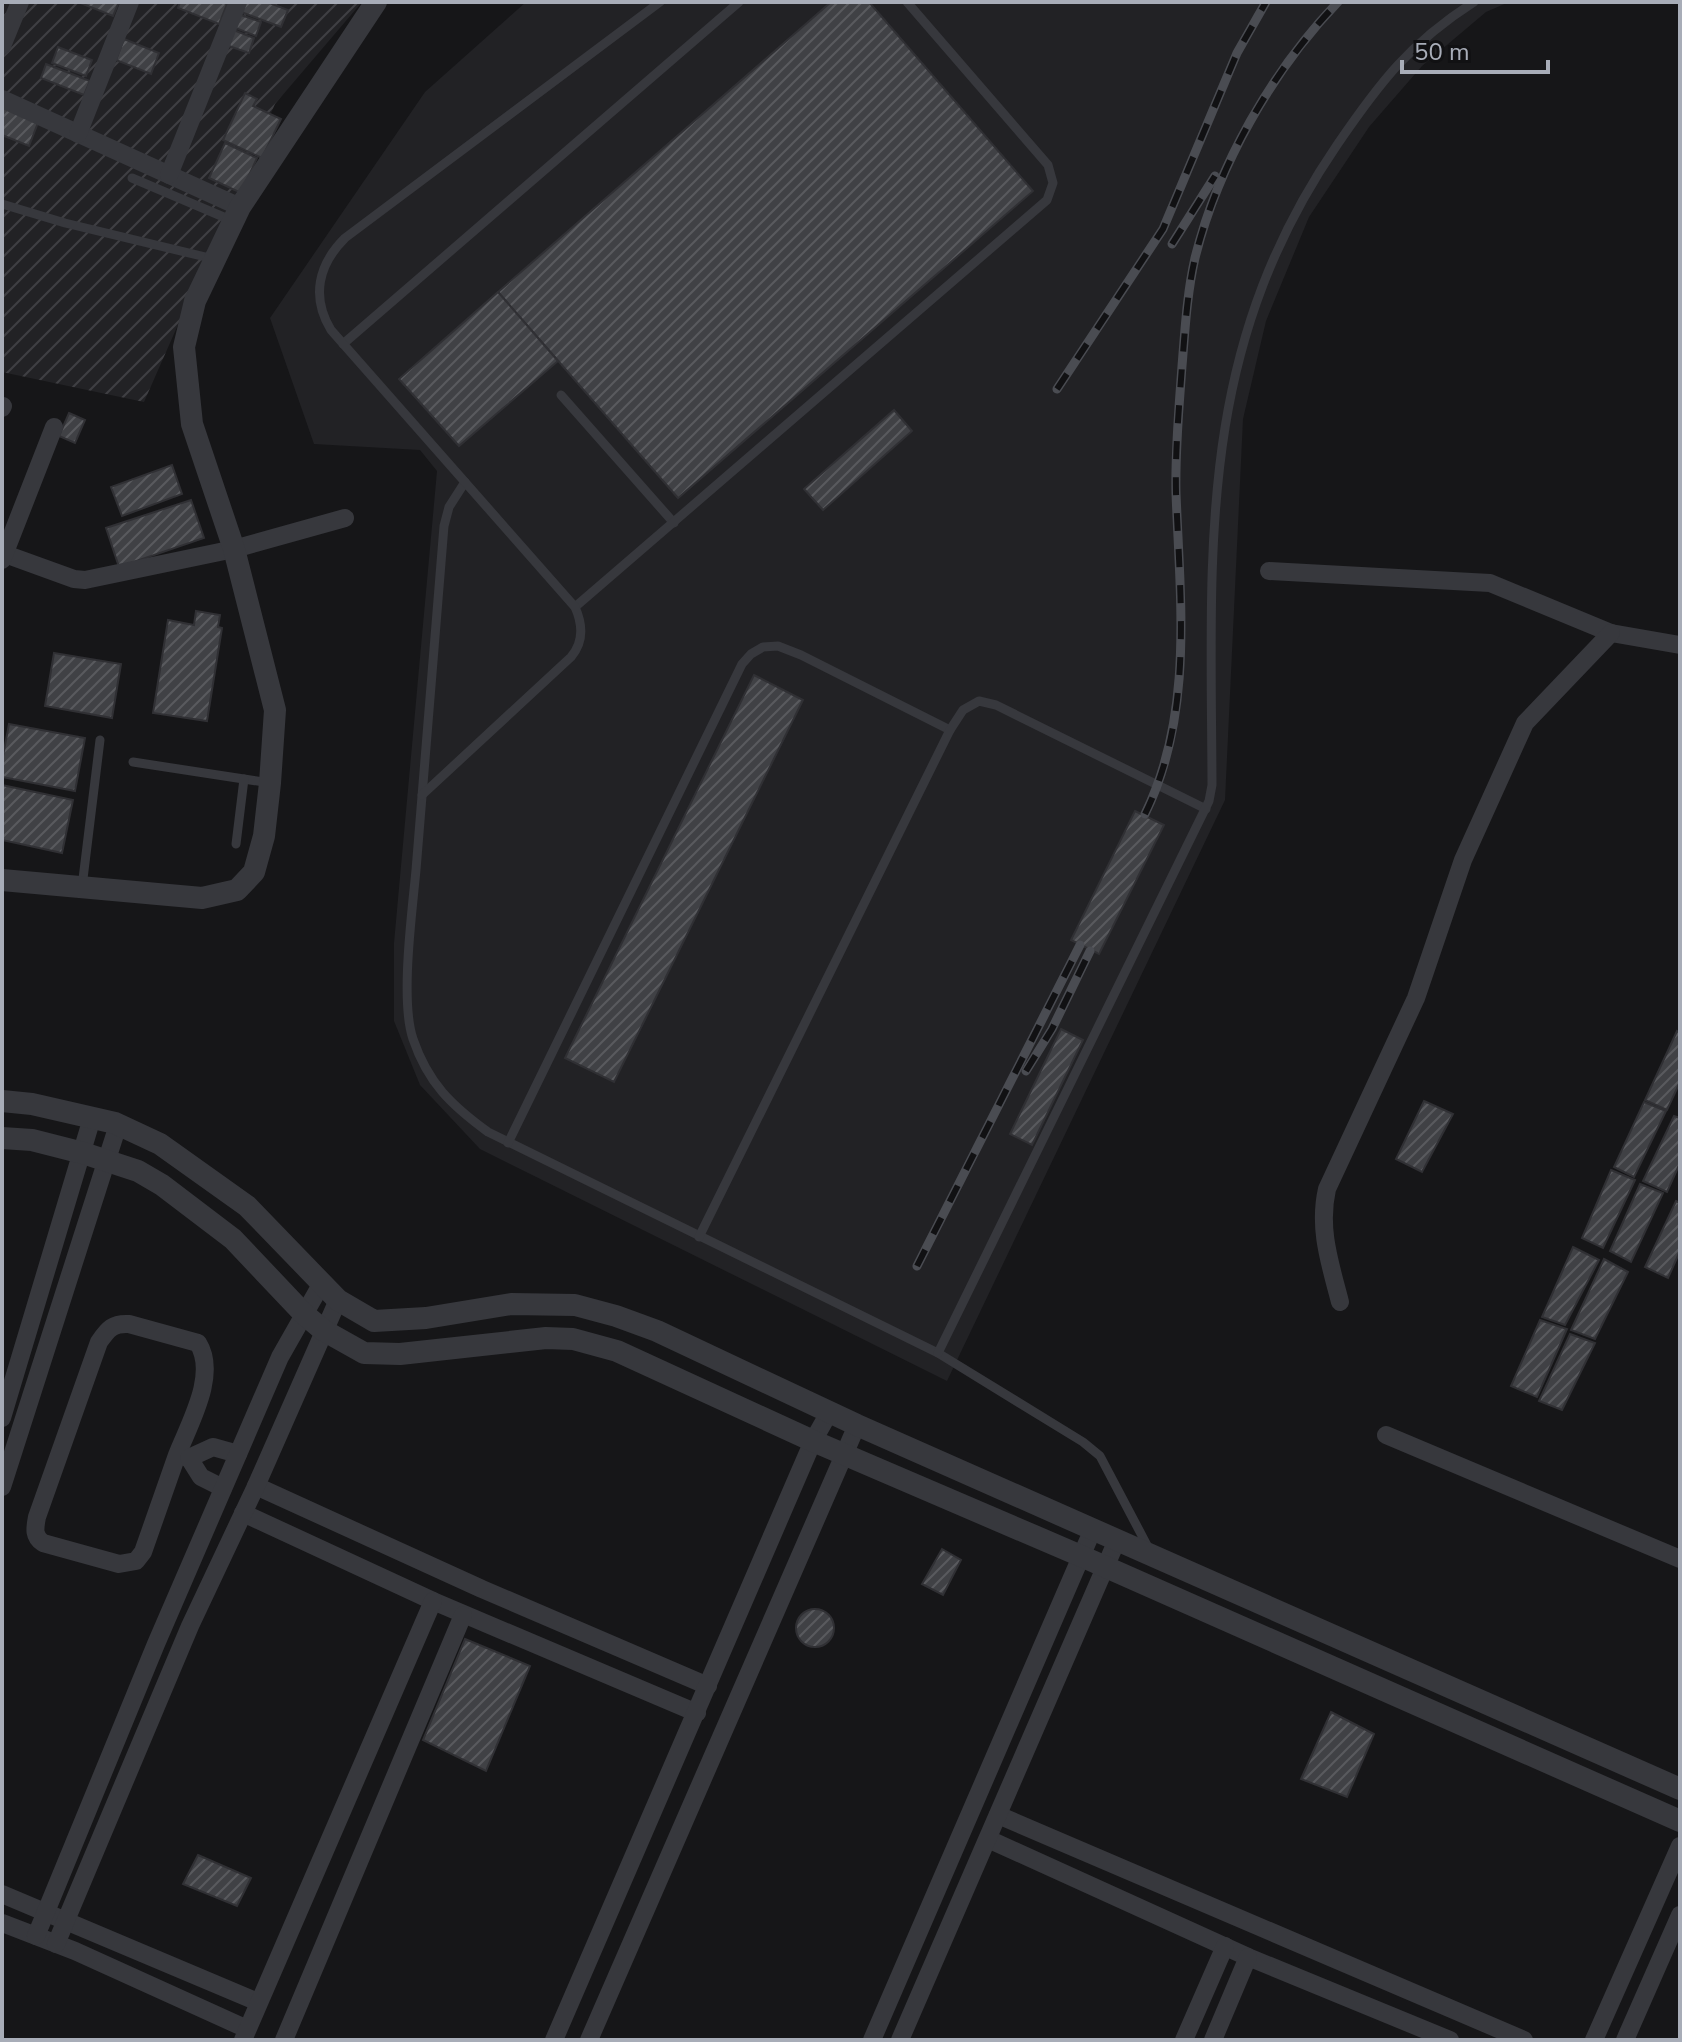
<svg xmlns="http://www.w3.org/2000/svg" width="1682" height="2042" font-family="'Nunito Sans',sans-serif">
<defs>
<pattern id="industrial-furrows" width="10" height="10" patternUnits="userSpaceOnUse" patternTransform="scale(2)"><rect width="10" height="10" fill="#222225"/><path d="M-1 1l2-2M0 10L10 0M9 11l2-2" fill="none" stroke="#3f3f43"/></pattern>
<pattern id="building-hatch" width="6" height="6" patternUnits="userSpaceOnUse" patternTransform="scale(2)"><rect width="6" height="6" fill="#404145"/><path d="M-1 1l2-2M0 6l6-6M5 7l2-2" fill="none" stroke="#595a5e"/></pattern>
</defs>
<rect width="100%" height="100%" fill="#161618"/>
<polygon fill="#222225" points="526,2 1509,2 1486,12 1422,66 1369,127 1309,217 1266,321 1243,419 1225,800 947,1381 480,1149 420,1085 394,1021 394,943 437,471 420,450 314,444 270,318 425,92"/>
<polygon fill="url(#industrial-furrows)" points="2,2 362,2 275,104 144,402 2,372"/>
<g fill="url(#building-hatch)" stroke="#303034" stroke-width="2">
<polygon points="78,2 119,2 113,16"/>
<polygon points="180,2 221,2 227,4 219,24 178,8"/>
<polygon points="245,2 267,2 288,10 281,27 241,12"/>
<polygon points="831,2 869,2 1033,191 678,498 498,292"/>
<polygon points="238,14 261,22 256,36 233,27"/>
<polygon points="231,29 254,38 249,53 226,45"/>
<polygon points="124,39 159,53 151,74 116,60"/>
<polygon points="58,47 92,60 86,76 52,63"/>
<polygon points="46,64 90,81 84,95 41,78"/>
<polygon points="245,93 257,99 253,106 281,119 262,158 223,140"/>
<polygon points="2,105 39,120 29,146 2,135"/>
<polygon points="225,143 257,158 241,193 209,178"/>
<polygon points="498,292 558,361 459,446 399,379"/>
<polygon points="894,410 912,431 823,510 804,489"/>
<polygon points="69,413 85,420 75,443 59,436"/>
<polygon points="172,465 182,494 122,516 111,487"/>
<polygon points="191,500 204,538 119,567 106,528"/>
<polygon points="196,611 220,615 218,627 222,628 207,721 153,713 168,620 194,625"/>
<polygon points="54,653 121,664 112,718 45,706"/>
<polygon points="754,675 803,700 614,1082 565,1058"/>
<polygon points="9,724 85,738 75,791 2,777 2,761"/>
<polygon points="2,785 73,800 62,853 2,840"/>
<polygon points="1135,811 1164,825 1099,954 1071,940"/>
<polygon points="1061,1029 1083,1040 1032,1145 1010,1134"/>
<polygon points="1677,1031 1680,1033 1680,1082 1667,1110 1645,1100"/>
<polygon points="1424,1101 1453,1114 1422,1172 1396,1159"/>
<polygon points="1644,1102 1666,1111 1634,1177 1614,1167"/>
<polygon points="1674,1116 1680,1118 1680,1163 1667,1192 1643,1181"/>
<polygon points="1611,1170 1635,1180 1603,1248 1582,1238"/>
<polygon points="1640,1184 1663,1193 1631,1262 1610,1251"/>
<polygon points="1676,1201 1680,1203 1680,1251 1668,1278 1645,1267"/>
<polygon points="1573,1247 1599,1260 1565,1325 1542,1317"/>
<polygon points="1604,1259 1628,1272 1595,1339 1571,1330"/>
<polygon points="1540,1320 1567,1329 1537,1397 1511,1386"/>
<polygon points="1570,1334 1595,1343 1562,1410 1539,1401"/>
<polygon points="942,1549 961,1560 943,1595 922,1584"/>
<circle cx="815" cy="1628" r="19"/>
<polygon points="465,1639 530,1666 486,1771 423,1740"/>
<polygon points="1331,1712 1374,1734 1347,1797 1301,1779"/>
<polygon points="198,1855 251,1878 237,1906 183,1884"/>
</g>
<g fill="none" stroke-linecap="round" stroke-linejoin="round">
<g stroke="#37383d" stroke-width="9">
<polyline points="132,178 233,221"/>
<polyline points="2,204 65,223 214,259"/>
<polyline points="343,344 739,2"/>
<polyline points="561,395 674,523"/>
<path d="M465,482l-16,25 -5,19c-10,115 -19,230 -28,344 -4,43 -16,131 -3,169 15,44 38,66 75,93l450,221 145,89 17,14 49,93"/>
<polyline points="575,607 1047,200 1053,183 1048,165 907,2"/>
<polyline points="133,762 270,783"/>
<path d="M422,795l149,-138c13,-15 12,-32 4,-50l-244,-277c-20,-33 -13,-65 14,-92l315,-236"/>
<polyline points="236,844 244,779"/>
<polyline points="82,887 100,740"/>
<polyline points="508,1143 742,664 751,654 763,647 778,646 801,655 950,730"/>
<polyline points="699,1237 950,730 963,710 979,701 996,705 1206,809"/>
<path d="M938,1353l271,-552 3,-16c-1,-237 -16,-434 125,-640 43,-63 73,-102 137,-143"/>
</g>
<g stroke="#37383d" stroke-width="18">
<polyline points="2,46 20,2"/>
<polyline points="2,99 240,207"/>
<polyline points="78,134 130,2"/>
<polyline points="169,175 238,2"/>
<polyline points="2,408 3,406"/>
<polyline points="2,553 74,579 85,580 234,549 345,518"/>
<polyline points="2,560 54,427"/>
<polyline points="1269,571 1490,583 1611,633 1680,645"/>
<path d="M1340,1302c-10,-39 -22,-73 -13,-113l89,-191 47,-138 62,-137 86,-90"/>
<polyline points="2,1418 92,1118"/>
<polyline points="1386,1435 1680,1559"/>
<path d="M177,1455c12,-31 41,-80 21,-112l-69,-19c-16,-1 -21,5 -30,18l-62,175c-2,11 -4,19 6,26l76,21 17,-3 7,-9 34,-97 12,3"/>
<polyline points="256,1486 482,1589 708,1686"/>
<polyline points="2,1487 118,1125"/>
<polyline points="223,1488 201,1477 189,1458 213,1447 238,1454"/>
<polyline points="243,1513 433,1601 697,1713"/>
<polyline points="998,1815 1524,2040"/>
<polyline points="988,1839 1248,1957 1450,2040"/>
<polyline points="2,1894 258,2002"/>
<polyline points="2,1923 75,1951 247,2029"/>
<polyline points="36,1936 156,1644 280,1357 322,1283"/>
<polyline points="56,1944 190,1626 256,1486 338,1300"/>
<polyline points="243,2040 433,1601"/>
<polyline points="284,2040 463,1615"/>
<polyline points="554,2040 813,1441 830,1411"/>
<polyline points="589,2040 857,1425"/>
<polyline points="872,2040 1093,1529"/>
<polyline points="900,2040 1117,1540"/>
<polyline points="1184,2040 1225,1946"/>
<polyline points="1213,2040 1248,1957"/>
<polyline points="1594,2040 1680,1846"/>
<polyline points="1625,2040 1680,1915"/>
</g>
<g stroke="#37383d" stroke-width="22">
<polyline points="2,880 202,898 237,890 254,872 264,836 270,783 275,710 234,549 192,424 184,347 195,301 240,207 376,2"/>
<polyline points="2,1101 32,1104 115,1123 160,1144 247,1206 338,1300 374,1321 426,1318 511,1304 575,1305 616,1316 657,1331 857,1425 1680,1789"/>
<polyline points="2,1138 32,1140 83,1153 138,1171 162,1185 233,1239 304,1314 323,1330 364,1353 400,1354 546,1338 573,1339 617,1351 813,1441 1081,1556 1680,1821"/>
</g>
<defs>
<g id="rail">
<polyline points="1172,244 1215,176"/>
<polyline points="1057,389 1163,229 1237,53 1266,2"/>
<path d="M1145,814c49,-100 35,-214 31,-321 -1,-43 3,-85 6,-127 3,-36 5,-73 13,-108 23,-93 77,-187 143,-256"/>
<polyline points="1026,1071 1052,1029 1090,951"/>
<polyline points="917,1266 1080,945"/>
</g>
</defs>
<use href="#rail" stroke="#4a4c52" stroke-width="9"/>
<use href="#rail" stroke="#111113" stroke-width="6" stroke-dasharray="18" stroke-linecap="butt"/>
</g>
<rect width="1682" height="2042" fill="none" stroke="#a8adb8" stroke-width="8"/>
<path d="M1402 60v12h146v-12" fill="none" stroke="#a8adb8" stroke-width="4"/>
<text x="1414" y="60" font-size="24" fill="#a8adb8" stroke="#111113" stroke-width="6" paint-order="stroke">50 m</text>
</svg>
